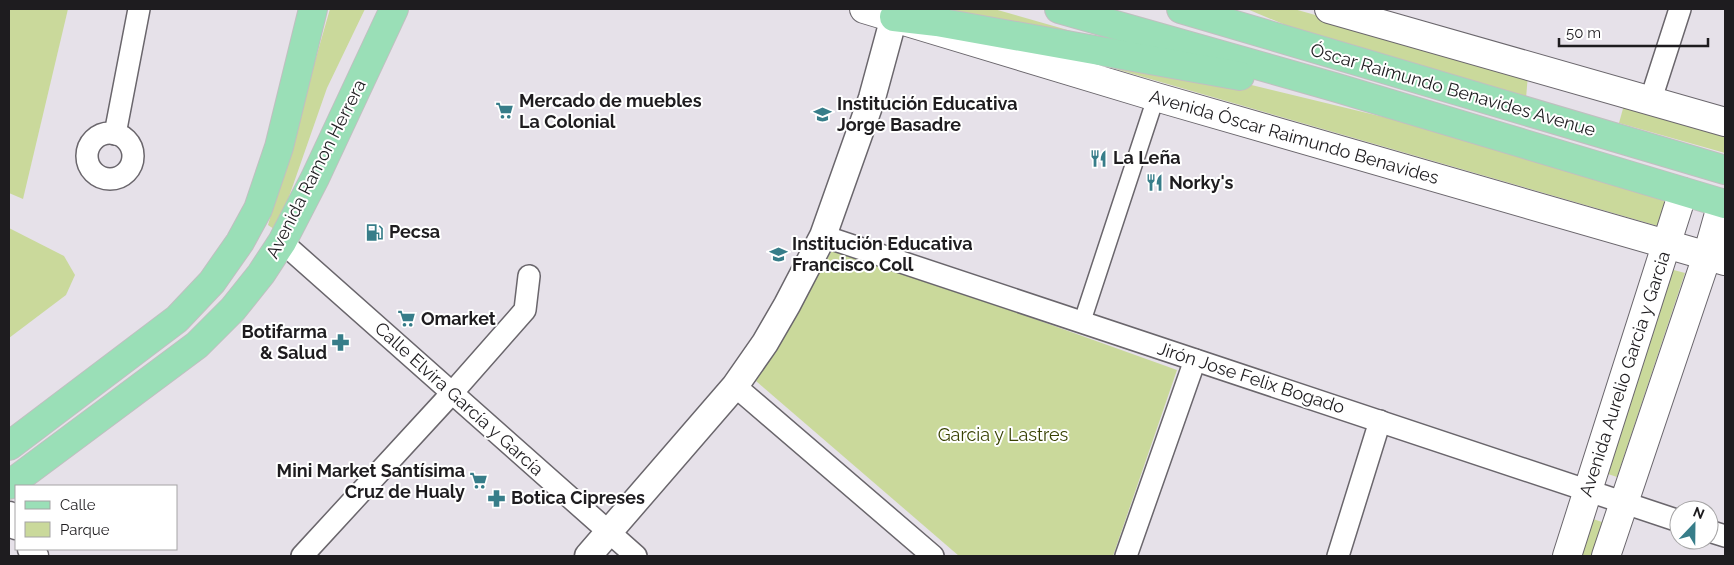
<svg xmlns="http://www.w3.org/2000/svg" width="1734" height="565" font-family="Raleway,sans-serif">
<rect width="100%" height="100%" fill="#e6e1e9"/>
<g fill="#cad99b">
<polygon points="9,9 68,9 23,199 9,193"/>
<polygon points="330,9 365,9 327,88 277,231 268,225"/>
<polygon points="945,9 994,9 1085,35 949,10"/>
<polygon points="1247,9 1294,9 1528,75 1526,98 1326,42"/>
<polygon points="1050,50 1202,73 1462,136 1661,196 1667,202 1664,221 1658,226"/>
<polygon points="1624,105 1725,134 1725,153 1619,123"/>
<polygon points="9,228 64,256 75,275 66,295 9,338"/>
<polygon points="834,247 1177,370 1113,556 959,556 756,381"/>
<polygon points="1670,269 1685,273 1617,477 1605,473"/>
<polygon points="1593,519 1605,523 1594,556 1580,556"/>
</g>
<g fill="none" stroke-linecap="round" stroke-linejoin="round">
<defs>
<polyline id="pedestrian" points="1082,322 1156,97"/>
<g id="minor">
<polyline points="1650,102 1680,9"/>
<circle cx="110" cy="156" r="23"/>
<polyline points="115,134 139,9"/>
<polyline points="823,236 1679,521"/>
<polyline points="282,242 636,556"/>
<polyline points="735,386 933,556"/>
<polyline points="1709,531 1725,536"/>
<polyline points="302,556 452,393 525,310 529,276"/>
<polyline points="1126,556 1195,360"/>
<polyline points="1338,556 1380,421"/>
</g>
<g id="tertiary">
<polyline points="9,515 16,526"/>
<polyline points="31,549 35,556"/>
<polyline points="588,556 735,386 765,343 787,305 823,236 872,98 894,17"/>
</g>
<g id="secondary">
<polyline points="864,9 1156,97 1725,261"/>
<polyline points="1329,9 1725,122"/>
<polyline points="1567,556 1683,192"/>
<polyline points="1606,556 1707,256 1722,203"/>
</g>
<g id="primary">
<polyline points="1059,9 1334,87 1725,204"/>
<polyline points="1181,9 1725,170"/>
<polyline points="894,17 937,22 1240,76"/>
<polyline points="9,446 177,319 212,282 240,242 258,209 279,147 313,9"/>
<polyline points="9,485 197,345 233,309 261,274 282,242 315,178 394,9"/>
</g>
</defs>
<use href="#pedestrian" stroke="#6a666c" stroke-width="19"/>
<use href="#minor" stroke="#6a666c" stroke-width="24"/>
<use href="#tertiary" stroke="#6a666c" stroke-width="29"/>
<use href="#secondary" stroke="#6a666c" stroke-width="30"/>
<use href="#primary" stroke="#c0bfc0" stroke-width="30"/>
<use href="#pedestrian" stroke="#fff" stroke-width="16"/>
<use href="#minor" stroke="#fff" stroke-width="21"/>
<use href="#tertiary" stroke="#fff" stroke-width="26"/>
<use href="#secondary" stroke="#fff" stroke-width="28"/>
<use href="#primary" stroke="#9adfb7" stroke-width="28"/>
</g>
<defs>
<symbol id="supermarket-bare" viewBox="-9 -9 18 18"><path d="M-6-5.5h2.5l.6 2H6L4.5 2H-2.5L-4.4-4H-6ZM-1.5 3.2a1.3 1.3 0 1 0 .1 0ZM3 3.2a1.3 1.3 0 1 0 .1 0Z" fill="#377d89" stroke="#fff" stroke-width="2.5" paint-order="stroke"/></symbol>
<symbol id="school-bare" viewBox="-9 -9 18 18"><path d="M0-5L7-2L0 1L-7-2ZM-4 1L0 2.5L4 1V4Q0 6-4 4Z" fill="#377d89" stroke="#fff" stroke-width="2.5" paint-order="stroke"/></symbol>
<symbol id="restaurant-bare" viewBox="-9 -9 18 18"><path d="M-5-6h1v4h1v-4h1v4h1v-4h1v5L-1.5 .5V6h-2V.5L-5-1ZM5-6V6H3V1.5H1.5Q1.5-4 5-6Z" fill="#377d89" stroke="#fff" stroke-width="2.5" paint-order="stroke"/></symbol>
<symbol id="fuel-bare" viewBox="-9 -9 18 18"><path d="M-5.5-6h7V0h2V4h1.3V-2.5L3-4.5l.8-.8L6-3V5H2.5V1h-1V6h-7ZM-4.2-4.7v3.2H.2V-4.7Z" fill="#377d89" stroke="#fff" stroke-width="2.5" paint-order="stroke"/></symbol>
<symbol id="pharmacy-bare" viewBox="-9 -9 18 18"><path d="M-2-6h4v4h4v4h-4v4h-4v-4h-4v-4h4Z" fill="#377d89" stroke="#fff" stroke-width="2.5" paint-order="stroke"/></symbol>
</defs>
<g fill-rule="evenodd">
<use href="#supermarket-bare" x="492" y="98" width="25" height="25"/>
<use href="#school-bare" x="810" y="102" width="25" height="25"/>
<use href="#restaurant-bare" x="1086" y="146" width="25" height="25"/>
<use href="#restaurant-bare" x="1142" y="170" width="25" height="25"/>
<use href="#fuel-bare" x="362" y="220" width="25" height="25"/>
<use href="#school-bare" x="766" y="242" width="25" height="25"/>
<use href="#supermarket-bare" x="394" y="306" width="25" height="25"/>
<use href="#pharmacy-bare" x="328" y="330" width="25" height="25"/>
<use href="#supermarket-bare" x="466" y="468" width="25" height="25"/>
<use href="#pharmacy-bare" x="484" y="486" width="25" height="25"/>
</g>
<g text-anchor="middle" stroke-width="4" stroke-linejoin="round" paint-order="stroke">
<g font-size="18" fill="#1e1c1f" stroke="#fff">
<text transform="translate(1453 90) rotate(16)" y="6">Óscar Raimundo Benavides Avenue</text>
<text transform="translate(1294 137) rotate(16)" y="6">Avenida Óscar Raimundo Benavides</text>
<text transform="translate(316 169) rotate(-63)" y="6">Avenida Ramon Herrera</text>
<text transform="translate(1625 374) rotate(-72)" y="6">Avenida Aurelio Garcia y Garcia</text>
<text transform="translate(1251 378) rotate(18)" y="6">Jirón Jose Felix Bogado</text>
<text transform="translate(459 399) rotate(42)" y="6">Calle Elvira García y García</text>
</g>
<g font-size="18" font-weight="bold" fill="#1e1c1f" stroke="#fff" text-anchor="start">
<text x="519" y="107">Mercado de muebles<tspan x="519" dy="21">La Colonial</tspan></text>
<text x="837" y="110">Institución Educativa<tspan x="837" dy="21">Jorge Basadre</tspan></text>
<text x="1113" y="164">La Leña</text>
<text x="1169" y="189">Norky's</text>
<text x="389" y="238">Pecsa</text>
<text x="792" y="250">Institución Educativa<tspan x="792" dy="21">Francisco Coll</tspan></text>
<text x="421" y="325">Omarket</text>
<text x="327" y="338" text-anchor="end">Botifarma<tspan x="327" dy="21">&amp; Salud</tspan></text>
<text x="465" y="477" text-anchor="end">Mini Market Santísima<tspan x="465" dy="21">Cruz de Hualy</tspan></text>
<text x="511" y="504">Botica Cipreses</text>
</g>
<g font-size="18" fill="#374102" stroke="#fff">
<text x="1003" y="441">Garcia y Lastres</text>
</g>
</g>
<rect width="1734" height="565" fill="none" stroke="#1e1c1f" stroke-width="20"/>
<rect x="15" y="485" width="162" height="65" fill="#ffffff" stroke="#a5a4a5"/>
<rect x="25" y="501" width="25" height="8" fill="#9adfb7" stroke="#a5a4a5"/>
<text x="60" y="510" font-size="15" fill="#1e1c1f">Calle</text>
<rect x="25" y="522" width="25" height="15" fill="#cad99b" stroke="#a5a4a5"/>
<text x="60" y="535" font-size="15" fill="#1e1c1f">Parque</text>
<g transform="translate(1694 525) rotate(22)"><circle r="24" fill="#ffffff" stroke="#a5a4a5"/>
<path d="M0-4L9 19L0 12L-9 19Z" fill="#377d89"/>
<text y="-8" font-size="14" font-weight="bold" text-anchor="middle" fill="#1e1c1f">N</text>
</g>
<path d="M1559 38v8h149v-8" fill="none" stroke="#1e1c1f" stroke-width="2.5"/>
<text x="1566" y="38" font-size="15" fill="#1e1c1f" stroke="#ffffff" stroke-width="4" paint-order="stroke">50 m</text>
</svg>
